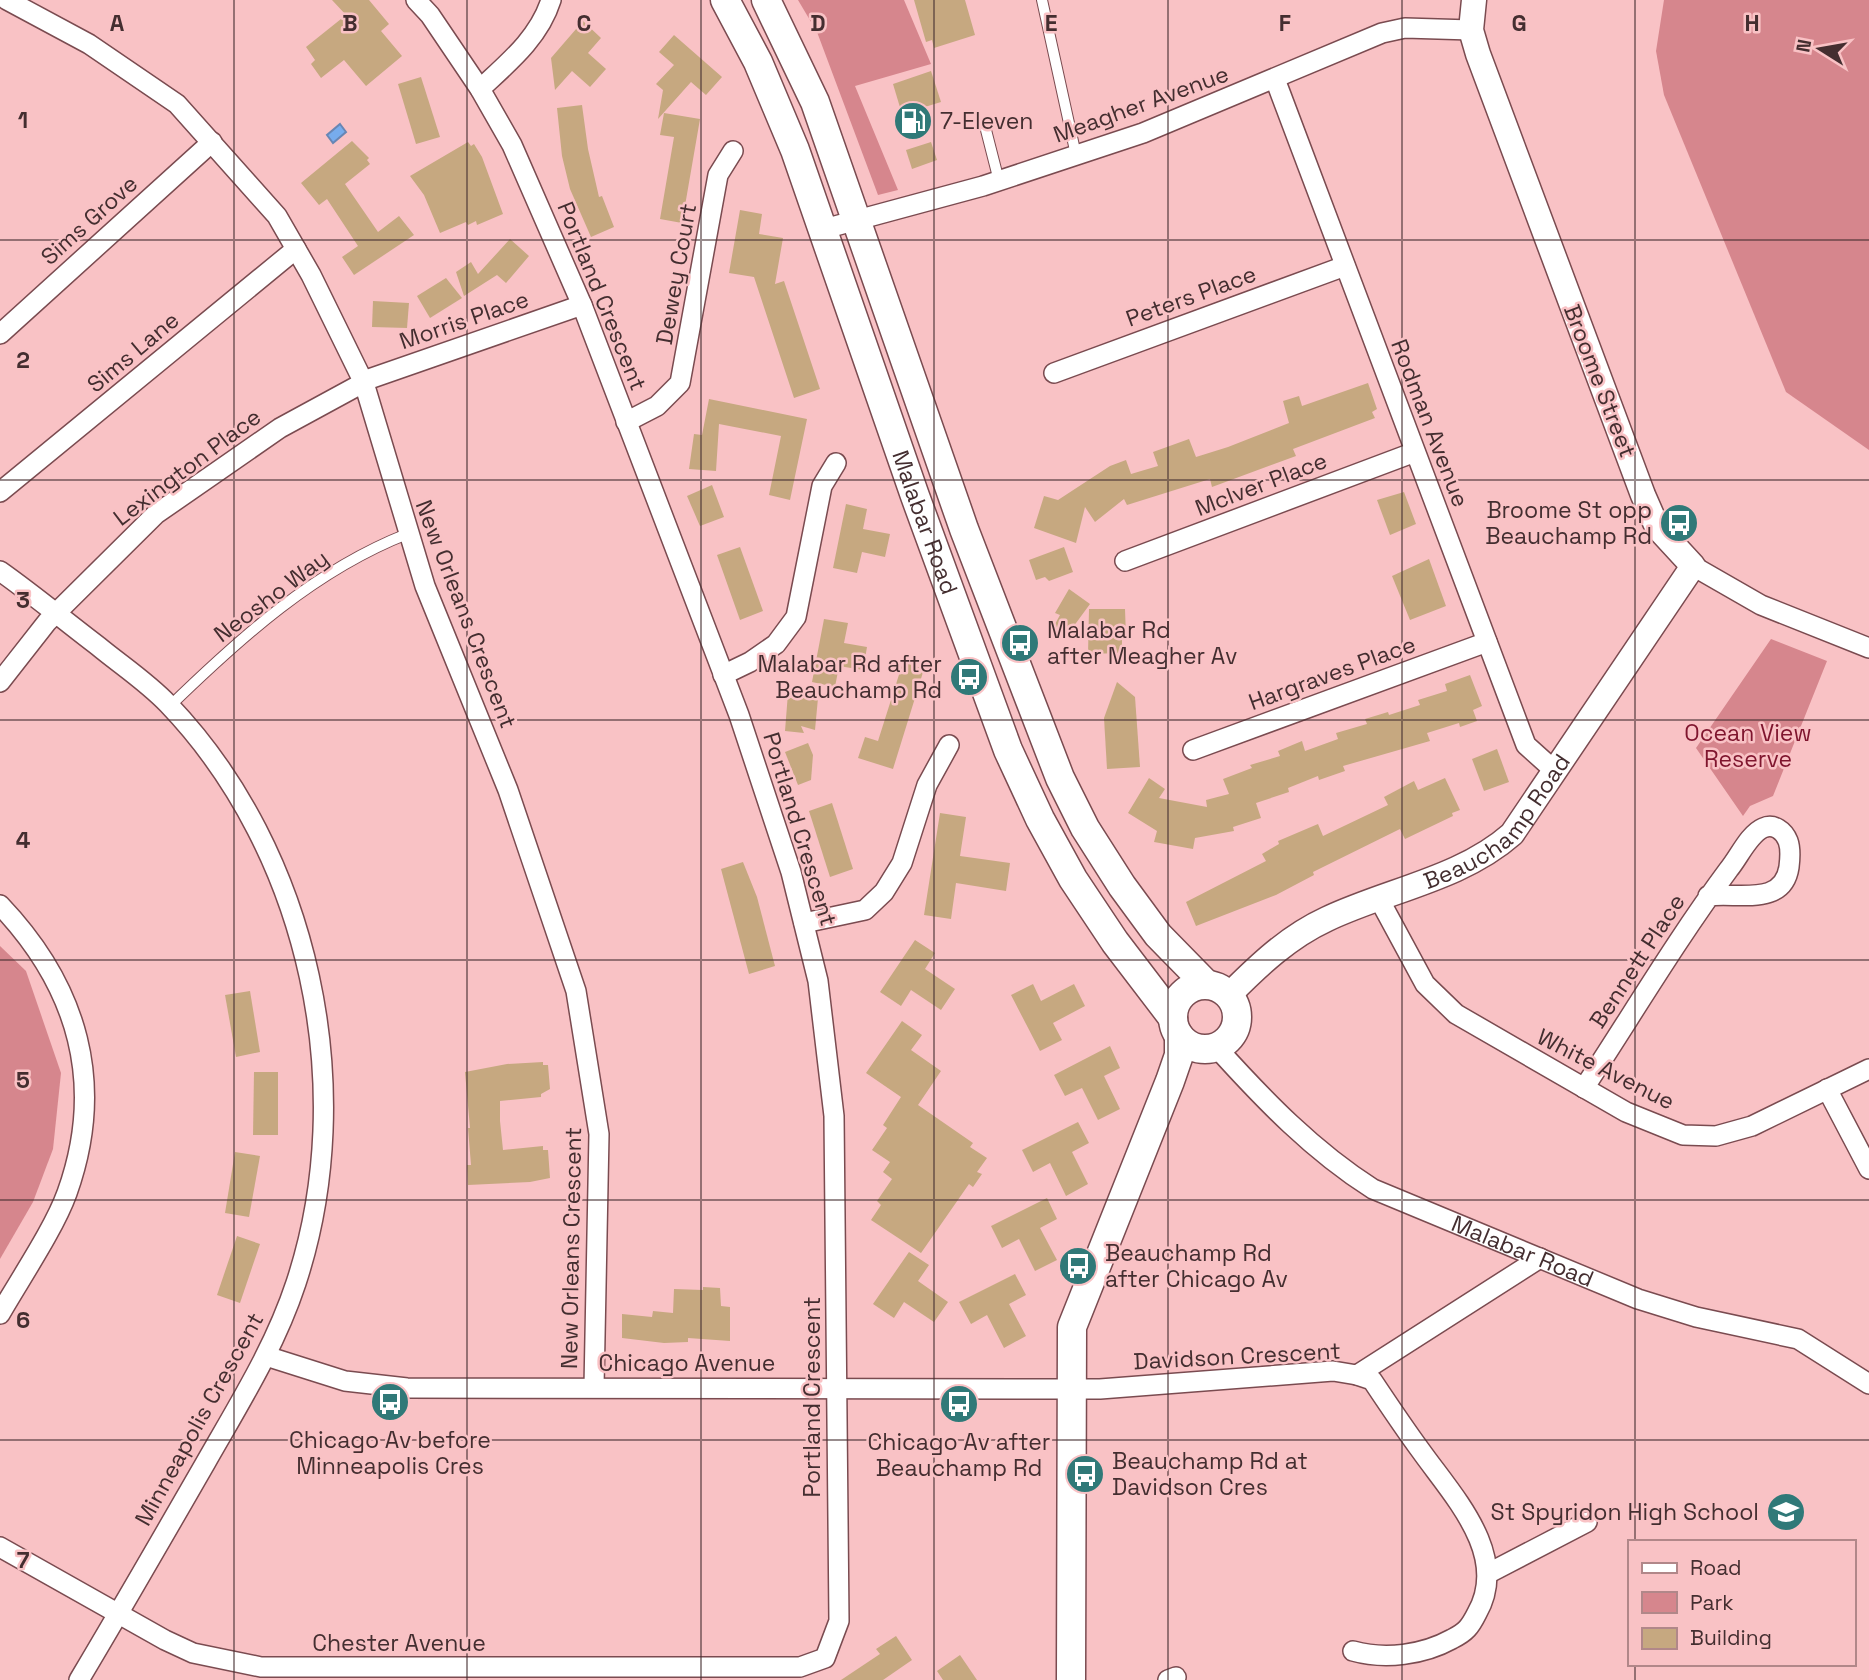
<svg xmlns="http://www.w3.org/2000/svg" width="1869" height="1680" font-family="'Space Grotesk',sans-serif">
<rect width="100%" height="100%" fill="#f9c2c5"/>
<g fill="#d6868d">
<polygon points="798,0 904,0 931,64 855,86 898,190 878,195 817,32"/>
<polygon points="1664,0 1869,0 1869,450 1786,392 1664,95 1656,51"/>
<polygon points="1771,639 1827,661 1773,796 1750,806 1743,816 1696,748"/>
<polygon points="0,946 26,971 61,1073 53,1149 33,1202 0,1259"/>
</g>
<polygon fill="#77aced" stroke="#6886b4" stroke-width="2" points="340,124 346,132 333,143 327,135"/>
<g fill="#c6a880">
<polygon points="332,0 369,0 389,24 381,31 402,56 366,86 344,60 321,78 311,64 315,60 306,47 346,15"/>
<polygon points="914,0 965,0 975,35 934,48 932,40 926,42"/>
<polygon points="583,21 601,38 588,53 606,69 590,87 572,71 555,90 551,58"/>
<polygon points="674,35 722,77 706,95 691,82 658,119 663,90 656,84 674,65 659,52"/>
<polygon points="931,71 941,102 902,114 893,84"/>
<polygon points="421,77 440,137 416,144 398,84"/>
<polygon points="582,105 588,149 599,197 602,196 614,227 591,237 570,189 562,156 557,108"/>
<polygon points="664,113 700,119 682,223 660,219 674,137 660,135"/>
<polygon points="352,141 369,158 367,160 370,164 345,184 378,232 399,216 414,235 354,275 342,257 358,246 327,199 319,205 301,183"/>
<polygon points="468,142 471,146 474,144 482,157 503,214 477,225 476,221 468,225 466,222 440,233 424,195 410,176"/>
<polygon points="931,142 937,160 912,169 906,150"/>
<polygon points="740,210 762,214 759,234 783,238 775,284 784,281 820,389 794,398 754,277 729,273"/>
<polygon points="510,239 529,256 506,283 497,275 464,296 456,272 471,262 478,274"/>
<polygon points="446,278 462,298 430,318 417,296"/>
<polygon points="373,301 409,303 407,328 372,327"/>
<polygon points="1368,383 1377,409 1372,412 1375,418 1293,449 1296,456 1212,487 1210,479 1127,505 1124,499 1095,522 1085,507 1076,543 1034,528 1044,496 1058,500 1110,466 1126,460 1131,474 1158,466 1153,452 1189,439 1196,457 1228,447 1289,423 1283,401 1299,396 1302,406"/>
<polygon points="709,399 807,419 790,500 769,495 781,436 719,424 716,471 689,469 694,434 702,435"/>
<polygon points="712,485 724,517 700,526 687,496"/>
<polygon points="1404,492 1416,524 1390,535 1377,500"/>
<polygon points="846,504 867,509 863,529 890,534 885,557 862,552 857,573 833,568"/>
<polygon points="740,547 763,611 740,620 717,555"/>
<polygon points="1064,547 1073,572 1049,581 1045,577 1036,580 1029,560"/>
<polygon points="1429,559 1446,606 1410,620 1392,576"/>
<polygon points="1069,589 1090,604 1068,634 1054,626 1060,615 1055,613"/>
<polygon points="1089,609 1125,609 1126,637 1122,638 1122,653 1088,654"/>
<polygon points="824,619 848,623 844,643 867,647 863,670 839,666 835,687 812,682"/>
<polygon points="903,662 924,669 893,769 858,758 865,737 878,741"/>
<polygon points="1470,675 1482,706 1473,710 1477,721 1460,727 1459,723 1427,733 1430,741 1343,766 1345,771 1319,780 1318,776 1288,788 1289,792 1256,803 1261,818 1233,827 1234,831 1195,838 1193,849 1154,842 1157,831 1128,813 1149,778 1165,789 1159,798 1207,807 1206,800 1229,794 1223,779 1252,768 1250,765 1280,756 1278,751 1302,741 1305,751 1338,739 1336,733 1367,724 1365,719 1388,712 1389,715 1420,705 1418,700 1447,691 1445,684"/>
<polygon points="1117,682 1135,697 1140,767 1107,769 1104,718"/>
<polygon points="788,693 790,698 818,698 815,730 801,726 804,733 785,731"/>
<polygon points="808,743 813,755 811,780 798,785 785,752"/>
<polygon points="1497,749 1509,782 1484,791 1472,759"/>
<polygon points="1445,778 1460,810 1452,813 1453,816 1405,839 1400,829 1313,872 1314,875 1276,895 1196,926 1186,902 1266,861 1262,854 1279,844 1278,841 1318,824 1323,836 1388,805 1384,797 1414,781 1418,790"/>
<polygon points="832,803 853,869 830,877 809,811"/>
<polygon points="940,813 966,817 960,856 1010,863 1006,891 956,883 951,919 924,915"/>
<polygon points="743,862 757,897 775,966 749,974 721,869"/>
<polygon points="915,940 935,953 925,969 955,989 941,1010 911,990 901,1006 880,992"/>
<polygon points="1033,984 1041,1001 1074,984 1085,1006 1053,1023 1062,1040 1040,1051 1011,995"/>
<polygon points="250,991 260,1052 236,1057 225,995"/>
<polygon points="902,1021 922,1035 911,1050 941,1071 918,1105 973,1143 970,1147 987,1158 977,1172 982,1174 973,1187 969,1184 921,1253 871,1220 881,1205 877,1201 892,1179 883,1172 890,1162 872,1150 887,1128 883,1125 901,1097 866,1073"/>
<polygon points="1110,1046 1120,1068 1104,1076 1120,1109 1098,1120 1082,1088 1065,1096 1054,1075"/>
<polygon points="543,1062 543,1065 548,1065 550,1089 541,1094 541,1097 500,1101 500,1121 503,1150 543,1146 543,1150 548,1150 550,1178 530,1182 468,1185 467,1165 471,1165 468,1128 470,1128 465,1072 507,1064"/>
<polygon points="254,1072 278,1072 278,1135 253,1135"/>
<polygon points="1078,1122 1089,1143 1072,1152 1088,1184 1066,1196 1050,1163 1033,1172 1022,1150"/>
<polygon points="235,1152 260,1156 249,1217 225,1213"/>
<polygon points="1047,1198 1057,1219 1040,1228 1057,1260 1035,1271 1019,1239 1002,1248 991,1226"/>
<polygon points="237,1236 260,1244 240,1303 217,1295"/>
<polygon points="909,1252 929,1265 918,1281 948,1302 934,1322 904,1302 894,1318 873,1304"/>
<polygon points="1015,1274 1026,1295 1009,1304 1026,1336 1004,1348 987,1315 971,1324 959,1302"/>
<polygon points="703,1287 720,1288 721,1306 730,1307 730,1341 688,1338 688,1342 664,1343 622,1338 622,1314 652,1317 653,1311 673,1313 674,1289 703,1290"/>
<polygon points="896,1636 912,1660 883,1680 841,1680 880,1654 876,1649"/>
<polygon points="960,1655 977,1680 943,1680 937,1671"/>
</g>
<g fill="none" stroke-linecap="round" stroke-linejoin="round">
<defs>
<g id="service">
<polyline points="1042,0 1076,155"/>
<polyline points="986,130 999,181"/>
<path d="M170,706c70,-68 145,-136 237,-172"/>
</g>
<g id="minor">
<polyline points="7,0 89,44 177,104 277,216 311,275 364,383 425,586 508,790 576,991 599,1134 594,1387"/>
<polyline points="1275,79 1526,745 1556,772"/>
<path d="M480,89c28,-26 59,-51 71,-89"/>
<polyline points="824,229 983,186 1143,133 1382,33 1405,28 1471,30"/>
<polyline points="0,334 212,142"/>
<polyline points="1054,373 1345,266"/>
<polyline points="626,422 657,406 680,383 718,175 733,151"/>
<polyline points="0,492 296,249"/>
<polyline points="1125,561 1415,452"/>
<polyline points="1693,566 1761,605 1869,648"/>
<path d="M0,571c34,24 65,50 98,75 23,19 49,36 70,58 142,148 192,385 128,579 -21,64 -57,121 -90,179 -42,73 -84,146 -127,218"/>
<polyline points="723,675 750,662 776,644 796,617 822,486 836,463"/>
<polyline points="0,682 47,622 156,514 280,428 372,378 582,305"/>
<polyline points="1193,750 1487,642"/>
<polyline points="1379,899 1425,984 1456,1014 1626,1112 1683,1135 1716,1136 1752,1126 1869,1069"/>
<path d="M0,905c78,82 106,179 67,288 -13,36 -47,86 -67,121"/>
<polyline points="804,923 865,910 884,892 902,863 927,785 949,745"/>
<path id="s1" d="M1217,1048c47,52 96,103 156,141l265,110 58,18 102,22 71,45"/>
<path d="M1584,1088c48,-73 93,-149 145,-219 10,-12 20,-35 34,-41 11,-5 21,3 25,13 3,8 2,18 1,26 -6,40 -51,25 -81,29"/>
<polyline points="1827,1089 1869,1169"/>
<polyline points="266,1356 345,1381 407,1388 1100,1389 1333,1371 1357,1375 1540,1258"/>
<polyline points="0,1547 165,1640 193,1653 261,1667 800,1667 825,1658 839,1621 834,1116 818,981 791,872 739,715 582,305 512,145 480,89 430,15 416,0"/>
<polyline points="1489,1573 1587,1522"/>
<path d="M1353,1651c32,9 70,4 99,-12 14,-7 18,-12 25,-26 33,-58 -24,-117 -56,-162 -17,-23 -33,-47 -49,-71l-15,-5"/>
<polyline points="1168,1680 1176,1677"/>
</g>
<g id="tertiary">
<path id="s2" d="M1229,995c30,-30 59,-58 98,-76 61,-29 134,-40 185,-85l181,-268 -36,-39 -14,-32 -165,-441 -7,-24 3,-30"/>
</g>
<g id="secondary">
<path id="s3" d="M725,0l33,62 37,88 120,346 93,254 32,69 33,60 42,63 58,76"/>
<polyline points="766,0 815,102 964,529 1060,778 1085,828 1122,886 1158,935 1206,984"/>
<circle cx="1205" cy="1017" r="32"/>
<polyline points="1071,1680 1072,1327 1170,1081 1179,1055 1179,1036"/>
</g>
</defs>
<use href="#service" stroke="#7a4b50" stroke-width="12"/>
<use href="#minor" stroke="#7a4b50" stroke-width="22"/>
<use href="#tertiary" stroke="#7a4b50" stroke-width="27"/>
<use href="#secondary" stroke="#7a4b50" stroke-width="31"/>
<use href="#service" stroke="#fff" stroke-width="10"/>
<use href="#minor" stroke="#fff" stroke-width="19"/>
<use href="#tertiary" stroke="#fff" stroke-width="24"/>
<use href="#secondary" stroke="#fff" stroke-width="28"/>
</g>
<path fill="none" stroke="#442e30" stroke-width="2" stroke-opacity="0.55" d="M234,0v1680M467,0v1680M701,0v1680M934,0v1680M1168,0v1680M1402,0v1680M1635,0v1542M0,240h1869M0,480h1869M0,720h1869M0,960h1869M0,1200h1869M0,1440h1869M1635,1664v16"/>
<defs>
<symbol id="fuel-disc" viewBox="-11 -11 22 22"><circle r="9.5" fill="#307978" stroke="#f9c2c5"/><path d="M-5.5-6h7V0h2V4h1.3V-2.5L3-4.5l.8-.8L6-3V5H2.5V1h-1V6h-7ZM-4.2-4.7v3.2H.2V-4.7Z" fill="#fff"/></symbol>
<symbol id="bus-disc" viewBox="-11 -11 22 22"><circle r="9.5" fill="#307978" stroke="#f9c2c5"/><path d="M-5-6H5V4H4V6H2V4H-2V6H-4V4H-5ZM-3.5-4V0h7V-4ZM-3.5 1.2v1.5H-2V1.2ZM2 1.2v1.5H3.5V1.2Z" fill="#fff"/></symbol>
<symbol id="school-disc" viewBox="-11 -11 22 22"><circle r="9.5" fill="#307978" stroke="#f9c2c5"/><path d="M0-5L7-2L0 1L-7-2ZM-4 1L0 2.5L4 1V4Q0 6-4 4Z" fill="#fff"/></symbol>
</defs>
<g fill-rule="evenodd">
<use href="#fuel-disc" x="891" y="99" width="44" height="44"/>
<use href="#bus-disc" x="1657" y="501" width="44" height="44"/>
<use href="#bus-disc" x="998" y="621" width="44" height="44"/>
<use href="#bus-disc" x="947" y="655" width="44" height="44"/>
<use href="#bus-disc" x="1056" y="1244" width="44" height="44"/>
<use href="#bus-disc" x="368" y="1380" width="44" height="44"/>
<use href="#bus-disc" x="937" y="1382" width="44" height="44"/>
<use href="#bus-disc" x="1063" y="1452" width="44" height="44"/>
<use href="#school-disc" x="1764" y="1490" width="44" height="44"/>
</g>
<g text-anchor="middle" stroke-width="5" stroke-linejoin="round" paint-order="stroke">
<g font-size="23" fill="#442e30" stroke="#f9c2c5">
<text transform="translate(1141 104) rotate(-20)" y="8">Meagher Avenue</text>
<text transform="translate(89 220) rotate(-42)" y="8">Sims Grove</text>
<text transform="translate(676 274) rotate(-80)" y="8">Dewey Court</text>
<text transform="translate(602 296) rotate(68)" y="8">Portland Crescent</text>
<text transform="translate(1191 296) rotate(-20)" y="8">Peters Place</text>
<text transform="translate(464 320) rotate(-19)" y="8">Morris Place</text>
<text transform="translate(133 352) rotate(-40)" y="8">Sims Lane</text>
<text transform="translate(1600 381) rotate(69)" y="8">Broome Street</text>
<text transform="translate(1430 423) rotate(69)" y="8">Rodman Avenue</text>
<text transform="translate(187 467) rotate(-37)" y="8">Lexington Place</text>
<text transform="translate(1261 484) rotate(-21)" y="8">McIver Place</text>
<text dy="8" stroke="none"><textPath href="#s3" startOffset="560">Malabar Road</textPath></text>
<text transform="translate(271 596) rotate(-37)" y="8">Neosho Way</text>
<text transform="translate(466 614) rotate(69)" y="8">New Orleans Crescent</text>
<text transform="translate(1332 673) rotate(-20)" y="8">Hargraves Place</text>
<text dy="8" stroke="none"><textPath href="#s2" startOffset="326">Beauchamp Road</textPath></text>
<text transform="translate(800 829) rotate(73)" y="8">Portland Crescent</text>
<text transform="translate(1637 961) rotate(-57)" y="8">Bennett Place</text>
<text transform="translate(1606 1069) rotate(27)" y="8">White Avenue</text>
<text transform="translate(571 1248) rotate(-89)" y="8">New Orleans Crescent</text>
<text dy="8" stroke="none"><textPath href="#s1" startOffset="373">Malabar Road</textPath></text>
<text transform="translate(1237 1356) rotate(-3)" y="8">Davidson Crescent</text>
<text x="687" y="1371">Chicago Avenue</text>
<text transform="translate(812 1397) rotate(-90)" y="8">Portland Crescent</text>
<text transform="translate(199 1419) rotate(-61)" y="8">Minneapolis Crescent</text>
<text x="399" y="1651">Chester Avenue</text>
</g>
<g font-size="23" fill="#442e30" stroke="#f9c2c5" text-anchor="start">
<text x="940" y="129">7-Eleven</text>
<text x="1652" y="518" text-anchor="end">Broome St opp<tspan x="1652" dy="26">Beauchamp Rd</tspan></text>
<text x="1047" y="638">Malabar Rd<tspan x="1047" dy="26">after Meagher Av</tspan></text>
<text x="942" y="672" text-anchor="end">Malabar Rd after<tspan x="942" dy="26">Beauchamp Rd</tspan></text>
<text x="1105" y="1261">Beauchamp Rd<tspan x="1105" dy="26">after Chicago Av</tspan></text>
<text x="390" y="1448" text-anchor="middle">Chicago Av before<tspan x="390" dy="26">Minneapolis Cres</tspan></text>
<text x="959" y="1450" text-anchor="middle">Chicago Av after<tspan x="959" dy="26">Beauchamp Rd</tspan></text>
<text x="1112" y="1469">Beauchamp Rd at<tspan x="1112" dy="26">Davidson Cres</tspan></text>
<text x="1759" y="1520" text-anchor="end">St Spyridon High School</text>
</g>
<g font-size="23" fill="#7f152e" stroke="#f9c2c5">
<text x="1748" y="741">Ocean View<tspan x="1748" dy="26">Reserve</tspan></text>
</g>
</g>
<g font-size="23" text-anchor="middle" font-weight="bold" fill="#442e30" stroke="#f9c2c5" stroke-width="5" stroke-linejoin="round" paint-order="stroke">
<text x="117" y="31">A</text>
<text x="350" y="31">B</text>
<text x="584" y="31">C</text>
<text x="818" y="31">D</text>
<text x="1051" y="31">E</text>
<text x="1285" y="31">F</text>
<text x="1519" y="31">G</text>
<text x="1752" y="31">H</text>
<text x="23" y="128">1</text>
<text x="23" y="368">2</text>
<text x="23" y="608">3</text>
<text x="23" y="848">4</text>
<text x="23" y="1088">5</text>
<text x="23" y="1328">6</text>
<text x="23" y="1568">7</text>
</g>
<rect x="1628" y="1540" width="228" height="126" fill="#f9c2c5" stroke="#b18789" stroke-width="2"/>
<rect x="1642" y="1563" width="35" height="10" fill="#ffffff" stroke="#b18789" stroke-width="2"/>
<text x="1690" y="1575" font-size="21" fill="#442e30">Road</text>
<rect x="1642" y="1592" width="35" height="21" fill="#d6868d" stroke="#b18789" stroke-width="2"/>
<text x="1690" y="1610" font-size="21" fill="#442e30">Park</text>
<rect x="1642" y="1628" width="35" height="21" fill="#c6a880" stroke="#b18789" stroke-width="2"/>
<text x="1690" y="1645" font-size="21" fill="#442e30">Building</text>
<g transform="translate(1820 49) rotate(281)" stroke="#f9c2c5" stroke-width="5" paint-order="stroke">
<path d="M0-5L12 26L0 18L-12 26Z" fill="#442e30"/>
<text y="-10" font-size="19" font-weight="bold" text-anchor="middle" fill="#442e30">N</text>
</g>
</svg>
